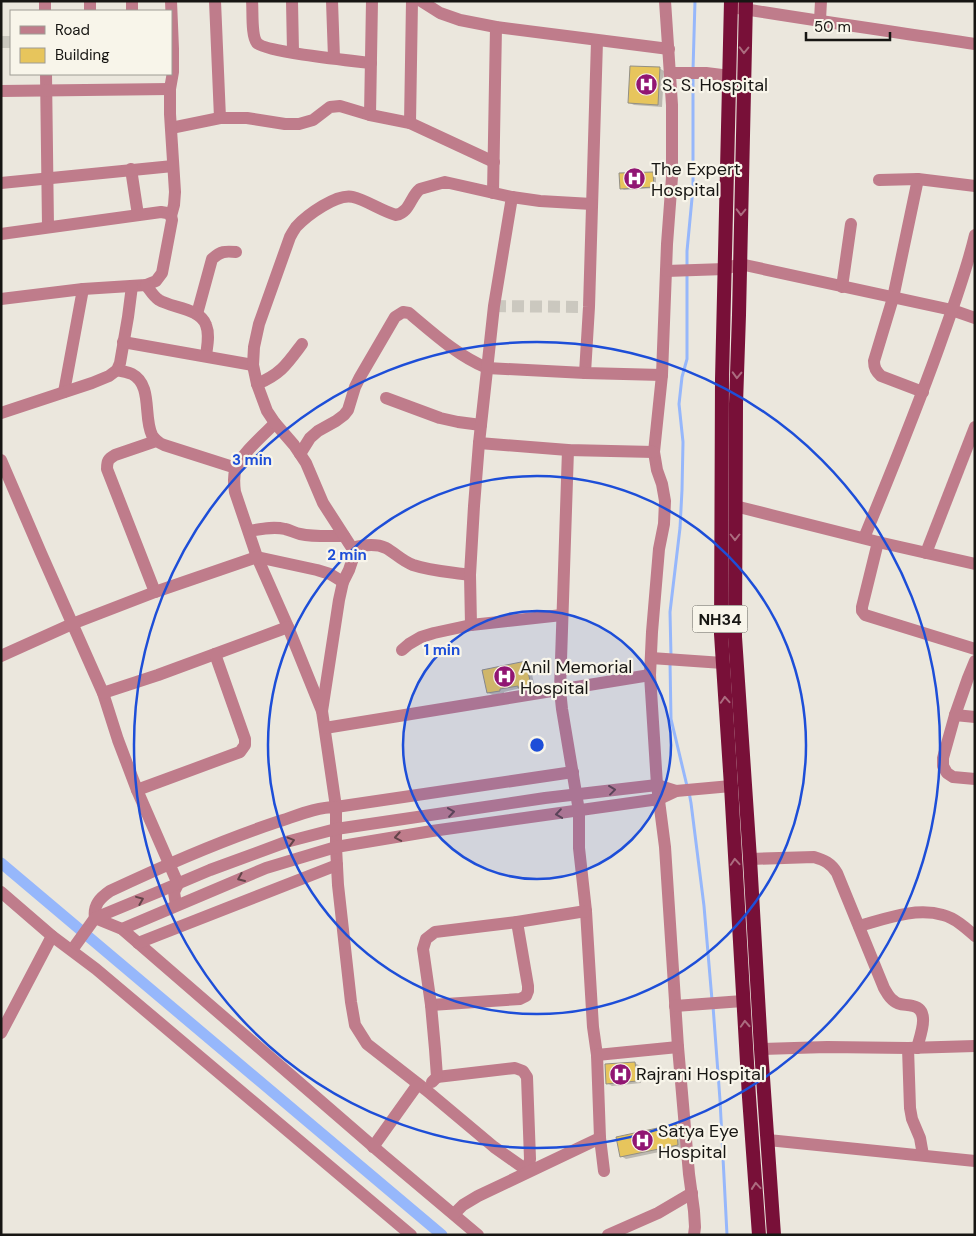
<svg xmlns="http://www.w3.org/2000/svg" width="976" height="1236" font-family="'DM Sans',sans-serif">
<rect width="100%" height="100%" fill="#ebe7dd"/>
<g fill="#0003">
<polygon points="659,68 664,71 662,107 634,105 630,103"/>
<polygon points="653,173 656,175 656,188 624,190 621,188 621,175"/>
<polygon points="525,662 530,665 535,688 524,690 521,688 504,692 504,693 493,695 488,693"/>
<polygon points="635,1063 640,1066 641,1083 612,1086 607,1083"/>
<polygon points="676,1125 681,1128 683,1147 626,1159 621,1156 617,1138"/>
</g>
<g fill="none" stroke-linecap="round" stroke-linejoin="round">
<g stroke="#96b7fb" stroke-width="3">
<polyline points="693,70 695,1"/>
<polyline points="687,267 687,251 693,188 693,77"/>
<polyline points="671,656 670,612 680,528 682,490 683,442 679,404 682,377 687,359 687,274"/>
<polyline points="670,662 671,719 687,786"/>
<polyline points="689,792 691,803 704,906 712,1000"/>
<polyline points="713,1006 720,1100 727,1235"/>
</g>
<polyline stroke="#96b7fb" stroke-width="11" points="1,863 442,1235"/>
</g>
<g fill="#e7c55c" stroke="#928f85">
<polygon points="630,66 660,67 658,105 628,103"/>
<polygon points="653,172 654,187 620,189 619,173"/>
<polygon points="526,661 531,686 518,688 518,686 500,689 500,691 487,693 482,670"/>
<polygon points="635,1062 637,1081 606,1084 605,1064"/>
<polygon points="676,1124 678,1145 620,1157 616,1137"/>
</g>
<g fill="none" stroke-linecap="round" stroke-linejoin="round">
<g stroke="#cbc8bf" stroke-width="12" stroke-dasharray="12 6" stroke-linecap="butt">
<polyline points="1,42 11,42"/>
<polyline points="494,306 589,307"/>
</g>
<g stroke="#bf7c8b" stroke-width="12">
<polyline points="45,1 45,11"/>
<polyline points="90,1 90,11"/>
<polyline points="132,1 132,11"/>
<polyline points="215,1 220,118"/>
<path d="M252,1c1,10 -1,35 5,42 8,9 97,18 114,20"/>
<polyline points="292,1 293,52"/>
<polyline points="332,1 334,58"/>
<polyline points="421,1 440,13 460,20 496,27 669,49"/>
<polyline points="665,1 672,105 672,177 667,244 662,375 654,452 657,470 662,484 665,501 664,524 659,549 652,632 650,675 657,785 665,847 678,1047 689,1174 694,1211 695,1227 694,1235"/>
<polyline points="820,20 821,1"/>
<polyline points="670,73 706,73 730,76"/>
<polyline points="46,74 48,227"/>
<polyline points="1,91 170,89"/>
<polyline points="370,115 372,1"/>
<polyline points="410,123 412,1"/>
<polyline points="171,128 220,118 247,118 285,124 299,124 313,120 330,107 340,106 370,115 410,123 494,162"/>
<polyline points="131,169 138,215"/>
<path d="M918,179l-25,119 -19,63c0,7 2,10 7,15l42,16"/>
<polyline points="879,180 918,179 975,186"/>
<polyline points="1,183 173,166"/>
<polyline points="493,193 496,27"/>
<polyline points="171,216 174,205 175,192 170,114 170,89 173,72 173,49 171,1"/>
<polyline points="1,234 161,212 167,213 171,216 172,220 162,273 156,281 146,285 83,289 1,299"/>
<polyline points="666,271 725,269 740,264 952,310 975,318"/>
<path d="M146,285c4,5 7,11 13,15 13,8 41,8 47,25 4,10 1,21 0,31"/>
<polyline points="842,287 851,224"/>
<path d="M197,314l15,-55c9,-8 13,-8 24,-7"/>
<polyline points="123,342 253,365"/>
<path d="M117,370c5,1 10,2 15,4 21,11 11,43 20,61 3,5 7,8 12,10l72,23"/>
<polyline points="585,373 589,307 597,41"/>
<path d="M257,384c24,-10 30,-20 45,-40"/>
<polyline points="64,392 83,289"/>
<polyline points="386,398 440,418 458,422 481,425"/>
<polyline points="1,413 92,383 109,376 117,370 120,363 128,317 132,286"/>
<path d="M275,423c-12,13 -32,29 -39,45 -3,8 -2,16 -1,24l22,65 31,70 34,84 14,96 237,-35"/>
<polyline points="479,443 568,450 654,452"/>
<polyline points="568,450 560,690 562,709 579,811 579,848 586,911 593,1027 597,1055 600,1138 604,1171"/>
<path d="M300,454l10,-16 8,-7 18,-10 8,-6 4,-5 7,-23 5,-10 35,-60 8,-5 6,1c25,21 49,43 78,55l98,5 77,2"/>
<polyline points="1,460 41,553 103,693 118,740 137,790 178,884 174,892 176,905"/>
<polyline points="735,506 878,542 975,564"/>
<path d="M249,531c12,-2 24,-5 36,-2 5,1 10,4 15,5 14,3 30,2 44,2"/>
<path d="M864,538c26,-63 52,-127 75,-191 13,-37 27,-74 36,-112"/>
<polyline points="878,542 862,607 862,611 865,615 975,649"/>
<path d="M352,548c11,-3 23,-5 34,0 9,5 16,13 27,17 18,6 38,7 57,10"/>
<polyline points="926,553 975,427"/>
<path d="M155,592l-48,-123c0,-8 1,-10 8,-14l41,-14"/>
<polyline points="471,625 470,575 474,506 479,443 494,306 512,197"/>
<polyline points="402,650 409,644 421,637 434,633 471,625 562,615"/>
<polyline points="1,656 72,624 155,592 257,557 317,570 330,574 343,582"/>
<polyline points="651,658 723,663"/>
<polyline points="975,661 968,678 955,715 943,758 943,766 947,773 953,777 975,779"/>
<polyline points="103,693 158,675 288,627"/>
<path d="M322,711l17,-111 4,-18 6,-12 4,-12 -1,-10 -29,-45 -17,-40 -12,-18 -19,-22 -8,-12 -10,-27 -4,-19 1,-18 5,-23 31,-87c2,-4 4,-7 6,-10 11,-12 41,-34 57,-30 13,3 29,14 43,18 14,-3 14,-18 24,-26l25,-7 67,15 28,4 52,3"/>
<polyline points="955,715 975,717"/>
<polyline points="325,728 650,675"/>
<polyline points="137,790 240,752 245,745 245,739 215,654"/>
<path d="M750,859l64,-2c10,3 17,6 23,16l47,115c3,5 5,10 10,13 5,5 12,3 19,5 18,4 7,30 4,42"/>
<path d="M95,918c-2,-13 5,-20 15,-27 55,-26 110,-50 167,-69 19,-6 39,-15 59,-15v40l2,38 13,117 4,23 12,19 59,46 68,57 34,24 2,-12 -3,-82 -4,-6 -8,-3 -78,9"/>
<polyline points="95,918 122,929 383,1155 478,1235"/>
<path d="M859,926c26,-7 56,-19 84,-11 12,3 23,13 32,21"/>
<polyline points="122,929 266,868 336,847 432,831 659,799 676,791 731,786"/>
<polyline points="138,943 337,865"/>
<polyline points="72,950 95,918 158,892 210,870 286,842 336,829 545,798 657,785 676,791"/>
<polyline points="431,1005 520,999 526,996 528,991 528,986 517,922"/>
<polyline points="675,1006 743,1001"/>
<polyline points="1,1033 52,936"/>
<polyline points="908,1048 910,1108 912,1119 920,1138 923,1155"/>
<polyline points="761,1049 827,1047 908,1048 975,1046"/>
<polyline points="597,1055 678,1047"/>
<polyline points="432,1082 437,1077 435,1049 431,1005 423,949 426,939 435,932 517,922 586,911"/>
<polyline points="768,1140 975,1161"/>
<polyline points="373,1147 418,1084"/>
<polyline points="454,1214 463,1205 478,1196 600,1138"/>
<polyline points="608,1235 658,1213 692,1193"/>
</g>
<g stroke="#bf7c8b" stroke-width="12">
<path d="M738,8c78,13 158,24 237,36"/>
<polyline points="1,892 52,936 96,969 411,1235"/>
</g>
<g stroke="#781038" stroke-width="14">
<polyline points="731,1 722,380 721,634 731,786 749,1097 759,1235"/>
<polyline points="746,1 739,315 736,404 735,637 750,859 761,1049 774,1235"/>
</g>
</g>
<defs><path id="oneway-chevron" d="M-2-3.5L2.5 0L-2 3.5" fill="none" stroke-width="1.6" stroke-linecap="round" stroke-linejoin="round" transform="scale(1.25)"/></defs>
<g stroke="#ab6c7f">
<use href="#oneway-chevron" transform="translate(744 50) rotate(91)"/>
<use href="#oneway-chevron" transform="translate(741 212) rotate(91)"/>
<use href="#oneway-chevron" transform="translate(737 375) rotate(92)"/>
<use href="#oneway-chevron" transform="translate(735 537) rotate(90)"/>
<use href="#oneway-chevron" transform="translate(725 700) rotate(-94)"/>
<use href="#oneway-chevron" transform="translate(735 862) rotate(-94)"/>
<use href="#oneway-chevron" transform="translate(745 1024) rotate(-93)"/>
<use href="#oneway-chevron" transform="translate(756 1186) rotate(-95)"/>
</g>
<g stroke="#634449">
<use href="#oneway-chevron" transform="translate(612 790) rotate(-7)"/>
<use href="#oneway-chevron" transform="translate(451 812) rotate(-8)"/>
<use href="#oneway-chevron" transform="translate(559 814) rotate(172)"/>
<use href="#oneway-chevron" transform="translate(398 837) rotate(170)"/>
<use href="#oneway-chevron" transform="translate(291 841) rotate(-16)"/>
<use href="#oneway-chevron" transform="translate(241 878) rotate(157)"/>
<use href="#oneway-chevron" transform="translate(140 900) rotate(-22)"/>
</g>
<circle cx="537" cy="745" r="134" fill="#1d4ed8" fill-opacity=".12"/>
<g fill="none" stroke="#1d4ed8" stroke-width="2.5">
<circle cx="537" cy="745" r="134"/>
<circle cx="537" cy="745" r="269"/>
<circle cx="537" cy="745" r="403"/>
</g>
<defs>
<symbol id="hospital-disc" viewBox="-11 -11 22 22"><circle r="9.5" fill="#911673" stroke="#f8f5ea"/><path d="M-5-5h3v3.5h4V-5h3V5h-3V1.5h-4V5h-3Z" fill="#fff"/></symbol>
</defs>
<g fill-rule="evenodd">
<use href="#hospital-disc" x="634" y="72" width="25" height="25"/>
<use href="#hospital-disc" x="622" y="166" width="25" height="25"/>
<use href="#hospital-disc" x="492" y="664" width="25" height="25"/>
<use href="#hospital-disc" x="608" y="1062" width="25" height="25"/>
<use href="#hospital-disc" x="630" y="1128" width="25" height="25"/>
</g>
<g text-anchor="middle" stroke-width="4.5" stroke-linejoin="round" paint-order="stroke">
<rect fill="#f8f5ea" stroke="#5a5954" stroke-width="1" x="692.5" y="605.5" width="55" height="27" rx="4"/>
<g font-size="16" font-weight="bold" fill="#171613">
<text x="720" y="625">NH34</text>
</g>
<g font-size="18" fill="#171613" stroke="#f8f5ea" text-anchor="start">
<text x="662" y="91">S. S. Hospital</text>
<text x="651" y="175">The Expert<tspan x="651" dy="21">Hospital</tspan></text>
<text x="520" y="673">Anil Memorial<tspan x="520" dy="21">Hospital</tspan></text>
<text x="636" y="1080">Rajrani Hospital</text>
<text x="658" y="1137">Satya Eye<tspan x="658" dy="21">Hospital</tspan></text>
</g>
</g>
<circle cx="537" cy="745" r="8" fill="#1d4ed8" stroke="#f8f5ea" stroke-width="2.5"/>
<g font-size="15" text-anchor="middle" font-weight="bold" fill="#1d4ed8" stroke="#f8f5ea" stroke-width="4.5" stroke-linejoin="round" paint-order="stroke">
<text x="252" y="465">3 min</text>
<text x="347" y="560">2 min</text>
<text x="442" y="655">1 min</text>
</g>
<rect width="976" height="1236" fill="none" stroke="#171613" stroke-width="5"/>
<rect x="10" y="10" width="162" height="65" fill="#f8f5ea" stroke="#9e9c94"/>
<rect x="20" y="26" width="25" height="8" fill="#bf7c8b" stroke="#9e9c94"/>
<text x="55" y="35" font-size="15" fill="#171613">Road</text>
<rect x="20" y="48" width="25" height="15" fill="#e7c55c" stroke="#9e9c94"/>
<text x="55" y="60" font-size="15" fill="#171613">Building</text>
<path d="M806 32v8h84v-8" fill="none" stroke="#171613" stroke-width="2.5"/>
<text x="814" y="32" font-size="15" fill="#171613" stroke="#f8f5ea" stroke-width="4" paint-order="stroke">50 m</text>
</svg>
